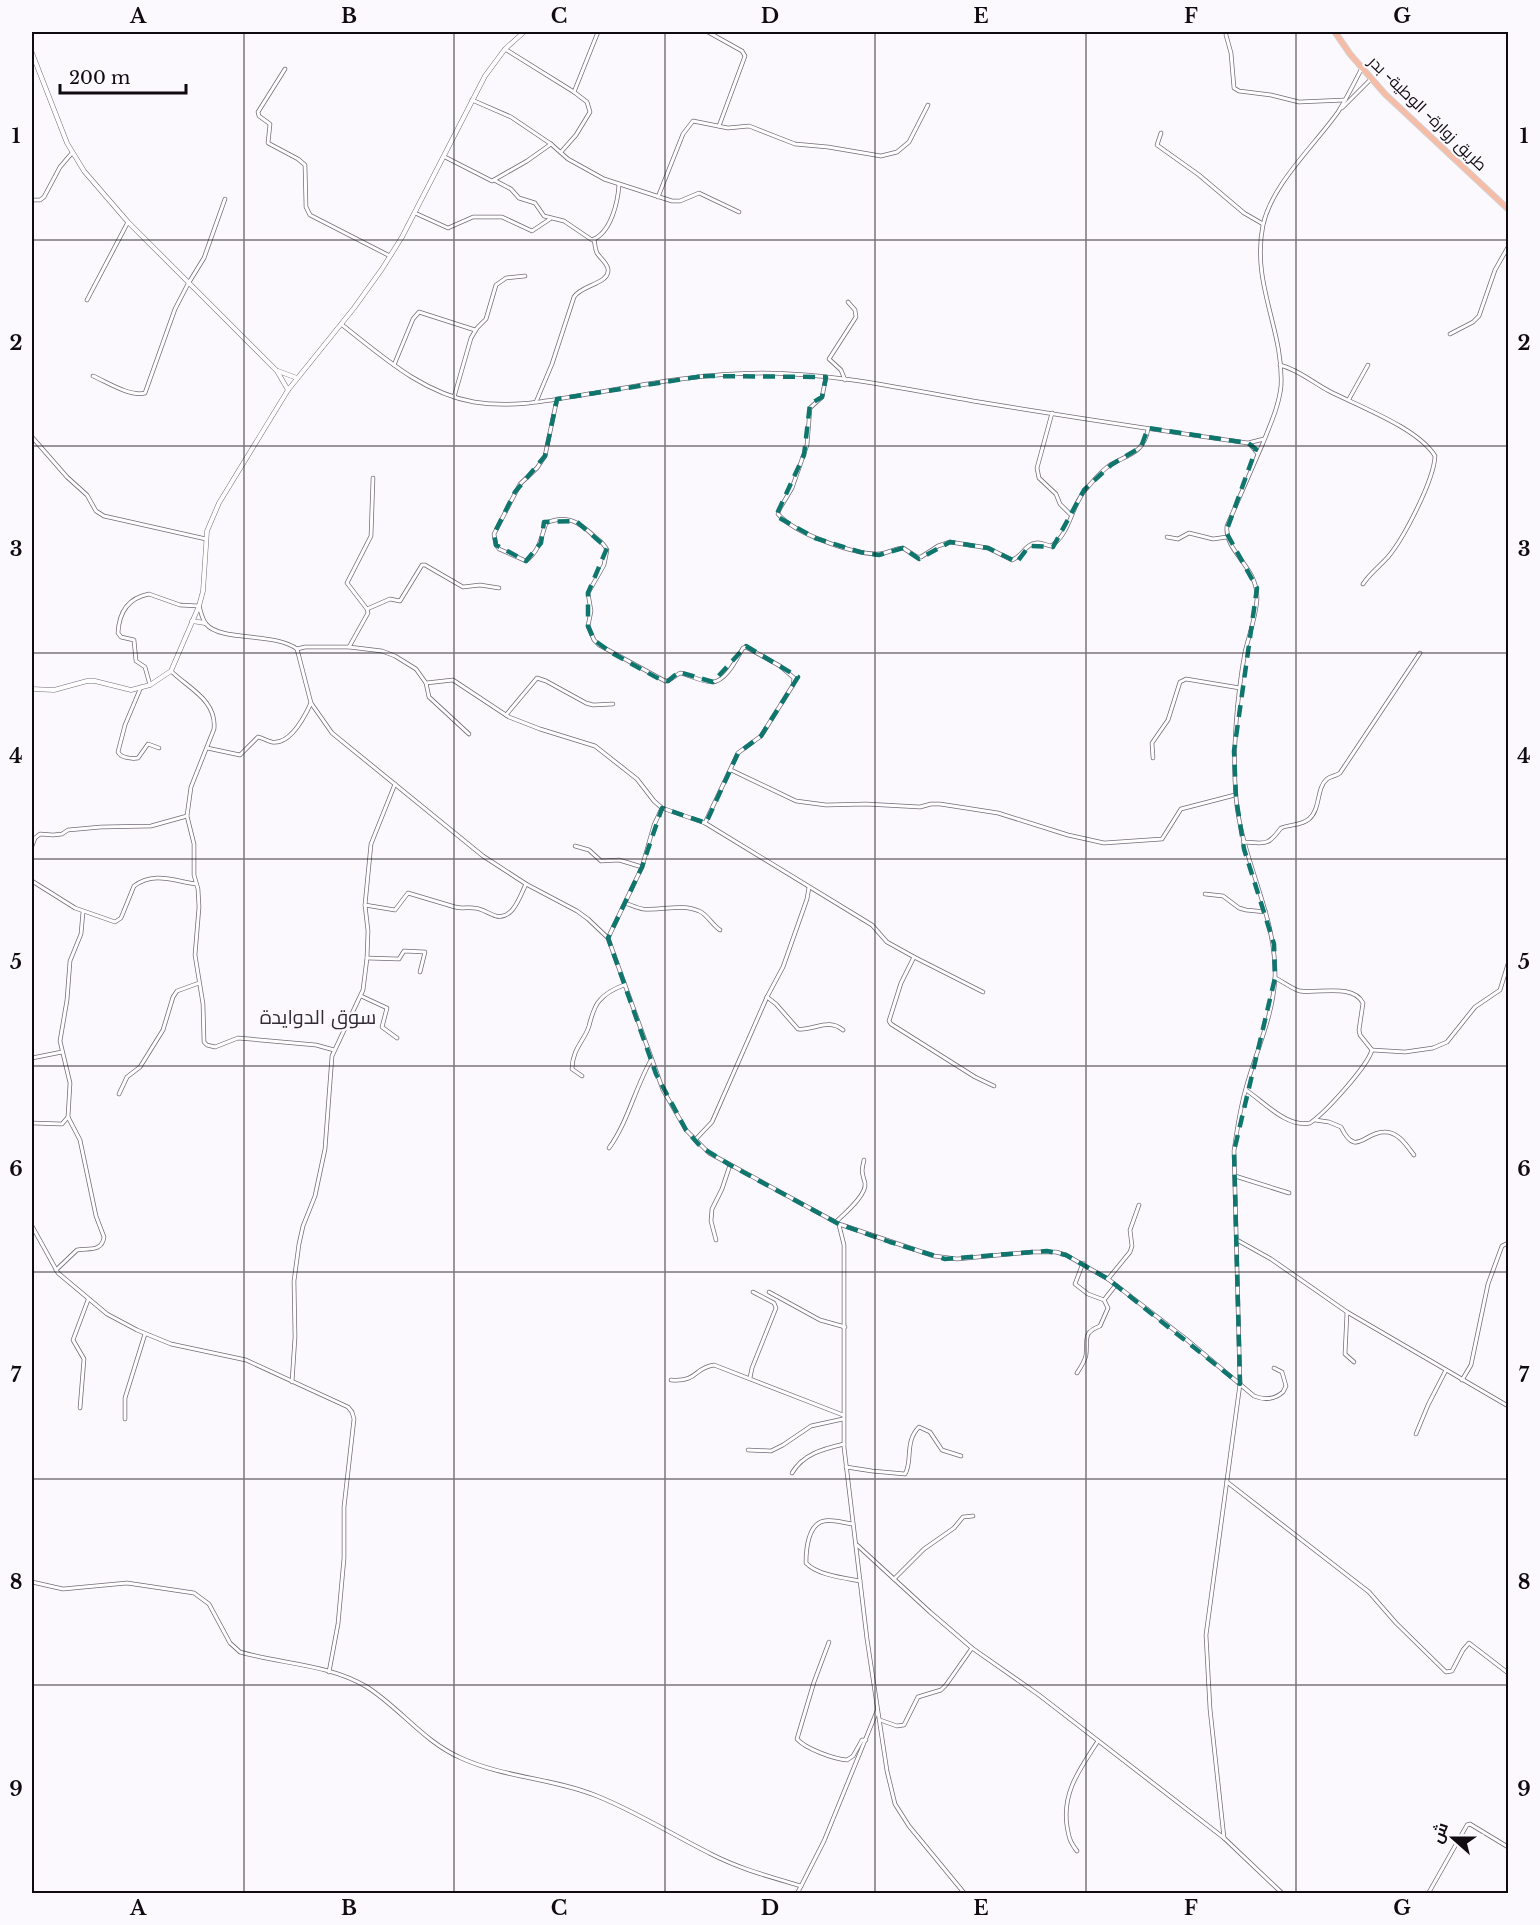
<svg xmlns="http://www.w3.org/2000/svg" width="1540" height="1925" font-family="'Libre Baskerville',Cairo,serif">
<rect width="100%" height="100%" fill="#fbf9fd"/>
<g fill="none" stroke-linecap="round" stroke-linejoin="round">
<defs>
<g id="minor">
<polyline points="708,32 742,51 745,56 719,126"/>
<polyline points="1226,35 1231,53 1234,88 1239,91 1271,95 1299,102 1345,100"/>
<polyline points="505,49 574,92"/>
<polyline points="285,69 258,112 259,116 270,124 268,143 298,159 305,165 306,207 310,215 390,256"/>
<polyline points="472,100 511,117 551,144 568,159 604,179 672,201 680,201 699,193 739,212"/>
<polyline points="1342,108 1371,79"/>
<polyline points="1161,133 1157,145 1199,175 1244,213 1263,224"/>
<polyline points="561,152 576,135 590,112 587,102 574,92 598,32"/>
<polyline points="445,157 492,181 527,161 551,144"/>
<path d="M494,180l17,9 8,9 16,5 9,13 20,5 28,19c19,-7 26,-38 27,-56"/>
<polyline points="658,197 683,134 693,121 728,128 749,126 795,144 828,147 881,156 897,152 909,142 928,105"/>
<polyline points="32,200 40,200 44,197 60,167 72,153"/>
<polyline points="415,213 448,228 473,217 502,217 532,231 550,219"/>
<polyline points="87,300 128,222"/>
<path d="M341,324c41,32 81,69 133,78 40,7 82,-3 121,-9 56,-10 112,-20 168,-20 71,0 141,16 210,28 92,15 183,29 275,42l16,-4"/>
<polyline points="1450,334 1473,322 1479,316 1495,270 1508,247"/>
<polyline points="394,365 413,319 419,312 475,330"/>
<path d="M1280,365c19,5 32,17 49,26 29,15 89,37 106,65 -1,24 -31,82 -47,101 -8,9 -18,16 -25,27"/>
<path d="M93,376c14,6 37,21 52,17l30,-84 13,-25 16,-26 21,-59"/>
<path d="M826,377l-4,20 -12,11 -3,37 -15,43 -13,22 -1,4c17,20 73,39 98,40 10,1 18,-6 27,-6l14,9h4l17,-11 12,-4 38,6 24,12c10,-3 13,-16 24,-17 4,-1 10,2 15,3 20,-12 20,-42 36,-58 7,-8 14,-17 23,-23 19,-11 34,-12 38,-36"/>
<polyline points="845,380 841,370 829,359 856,317 855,310 848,302"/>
<polyline points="454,397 471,338 477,328 486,319 496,285 506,278 525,276"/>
<path d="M557,399l-12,57 -8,12 -17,16 -26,50 2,11 3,4 27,12c14,-11 15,-23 20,-38 21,-9 33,-1 48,13 6,5 10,7 13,14l-3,15 -16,28 3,18 -3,15 6,14 5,5 66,36h3l12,-8c10,2 21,9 32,9 14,0 25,-24 31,-34l3,-1 34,19 14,12 -1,7 -32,51 -23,17 -33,70"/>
<polyline points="1349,399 1368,365"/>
<path d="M536,402l16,-38 22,-67c7,-12 36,-13 34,-28 -1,-6 -8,-11 -11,-16 -2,-4 -2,-9 -3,-14"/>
<polyline points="1052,413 1037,468 1039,478 1056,494 1060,504 1071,515"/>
<polyline points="32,437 67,477 87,495 96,511 104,516 206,539"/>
<polyline points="1250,444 1258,454"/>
<polyline points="1167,537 1178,539 1189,533 1213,539 1227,537"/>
<polyline points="367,609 390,599 400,601 422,565 425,565 463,587 480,585 499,588"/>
<polyline points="349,647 368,613 367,609 347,583 371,536 373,478"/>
<polyline points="297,649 305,647 349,647 382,651 395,656 416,669 426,683 429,697 469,734"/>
<path d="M171,671c17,17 46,29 43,58l-23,58 -4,29 7,28v31l4,14 1,18 -4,48 8,49 1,38 3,3 8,2 23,-9 78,7 18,5"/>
<polyline points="426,683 453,680 509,717 540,729 595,746 637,779 654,801 662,808 705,823 872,925 887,942 914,957 901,983 889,1021 891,1024 975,1077 994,1086"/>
<path d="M150,685l-5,-18 -9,-6 -2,-21 -13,-3 -3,-4c1,-20 10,-35 31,-39l31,11 19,1c2,6 3,13 7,18 15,18 69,8 91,25l14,54 21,30 151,123 43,28 51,27 11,8 20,19 55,152 23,40 23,23 130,71 95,32 23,3 75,-7h24l10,3 42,24 78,60 68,57c10,4 20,4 29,-4l3,-6 -4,-14 -8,-4"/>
<path d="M141,687l-16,38 -7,27c3,6 14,7 20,6l10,-14 11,4"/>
<polyline points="506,715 537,678 546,681 586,703 593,705 613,704"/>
<path d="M207,748l33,7 18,-18c5,1 9,4 14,5 19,3 33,-26 39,-39"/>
<polyline points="1153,758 1152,743 1168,720 1180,682 1186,679 1240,688"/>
<polyline points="731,770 796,801 826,805 866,804 920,807 931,804 940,804 998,813 1068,835 1104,843 1162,839 1181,809 1235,795"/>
<path d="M1243,842c22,1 24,5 38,-14 9,-4 20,-2 28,-9 12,-10 7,-31 18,-40 4,-3 9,-3 13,-6l80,-120"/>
<polyline points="32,846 35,838 40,834 53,835 62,834 68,830 101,827 151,826 187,816"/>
<polyline points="575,846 589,850 601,861 619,860 642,867"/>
<path d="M32,881l43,27 40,14 6,-4 13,-32c20,-15 40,-5 62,-2"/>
<polyline points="1205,894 1223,896 1239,908 1246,910 1266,912"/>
<path d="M625,903c6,2 12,5 18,6 19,2 38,-6 56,2 8,3 13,14 21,19"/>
<path d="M365,905l30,5 13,-17 47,14c7,2 12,0 19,1 7,0 15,6 22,8 17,4 24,-20 30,-32"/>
<polyline points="608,938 642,867 654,825 662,808"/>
<polyline points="914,957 983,992"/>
<polyline points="367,958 399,959 404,951 425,952 420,972"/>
<polyline points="361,996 387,1008 382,1027 397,1038"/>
<path d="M767,997l9,7 22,25c16,2 30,-12 45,1"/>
<polyline points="1372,1050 1405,1052 1433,1048 1447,1042 1475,1007 1500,990 1508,964"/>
<polyline points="32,1058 62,1052"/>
<path d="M582,1076l-10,-7c0,-20 13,-29 17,-43 2,-8 5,-20 11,-26 6,-7 16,-12 24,-15"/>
<path d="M1246,1090c18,12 41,38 64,33 15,-10 57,-56 62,-73l-12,-15 -1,-5 4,-27c-10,-20 -45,-9 -63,-12 -6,-1 -18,-10 -25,-13"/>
<polyline points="119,1094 127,1077 140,1067 163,1030 173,997 177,991 199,983"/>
<path d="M1315,1120l14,2 12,5c15,31 23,5 43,5 14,-1 23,14 30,23"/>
<polyline points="32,1123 62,1124 68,1117 70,1083 60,1041 67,1000 70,961 81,934 83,912"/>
<polyline points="695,1140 712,1122 716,1113 767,997 783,967 807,899 809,887"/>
<path d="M609,1148c19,-26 26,-60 42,-88"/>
<polyline points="1235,1176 1289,1193"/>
<path d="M836,1222c8,-8 31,-27 29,-39 -3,-11 -4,-10 -1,-23"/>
<polyline points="839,1225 844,1245 844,1447 867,1639 887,1771 895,1804 909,1826 965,1894"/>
<polyline points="32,1226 58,1273 107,1314 137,1330 171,1344 246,1360 348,1407 352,1412 354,1419 344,1507 344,1558 338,1624 329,1672"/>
<polyline points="716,1240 711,1221 712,1209 722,1189 730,1165"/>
<polyline points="1237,1240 1271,1259 1347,1312 1508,1406"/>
<path d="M56,1270l21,-20c12,-2 25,2 27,-13l-8,-21 -16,-76 -12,-23"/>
<polyline points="1108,1279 1130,1252 1132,1246 1130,1230 1139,1205"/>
<polyline points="769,1292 820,1320 845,1327"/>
<polyline points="1104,1300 1115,1286"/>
<polyline points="1347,1312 1345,1354 1354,1362"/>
<path d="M1077,1373c4,-6 8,-12 9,-18 2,-16 -4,-22 14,-29l8,-18 -4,-8 -16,-6 -13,-10 8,-21"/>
<polyline points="750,1378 752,1368 776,1308 774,1303 753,1292"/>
<path d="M671,1380c28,2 22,-12 43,-15l129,50"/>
<polyline points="1462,1380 1471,1365 1488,1284 1502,1246 1508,1243"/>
<polyline points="292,1382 295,1337 294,1281 299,1244 303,1226 315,1196 325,1149 332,1056 363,990 367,958 368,931 365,905 371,844 395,784"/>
<polyline points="80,1408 84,1359 73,1340 88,1300"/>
<polyline points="125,1419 125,1398 145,1334"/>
<polyline points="1416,1434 1428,1405 1446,1370"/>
<polyline points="748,1450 771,1451 783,1445 811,1426 843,1419"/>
<path d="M846,1467l26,4 33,3c8,-12 -1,-32 14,-47l11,5 12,18 19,6"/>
<path d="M792,1473c11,-19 31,-24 52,-29"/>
<polyline points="1227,1482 1369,1592 1396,1623 1446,1672 1452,1671 1463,1650 1469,1643 1508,1673"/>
<path d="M853,1524c-9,-1 -21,-5 -29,-3 -16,3 -18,29 -18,42 11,12 38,15 54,18"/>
<polyline points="857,1545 930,1612 972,1648 1039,1695 1224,1838 1283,1894"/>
<polyline points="894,1579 924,1549 954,1528 963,1517 973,1516"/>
<path d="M32,1582l31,7 64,-6 67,10 15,11 21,39 10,9c41,12 89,12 127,35 33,21 57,55 94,71 44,20 92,20 136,38 40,16 76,39 114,58 29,15 60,23 90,32"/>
<path d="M829,1642l-15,40 -17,57c9,10 37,20 50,21l6,-4 9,-16h4"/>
<polyline points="880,1720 897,1726 904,1725 918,1697 941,1690 946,1685 972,1648"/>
<path d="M1224,1838l-14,-129 -4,-74 34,-251 -6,-233c3,-22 6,-42 12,-63 10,-37 27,-71 29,-110 2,-63 -34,-118 -39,-181 -4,-44 1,-101 9,-145 4,-17 11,-35 12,-53 1,-33 -33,-47 -30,-73 12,-28 24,-55 36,-83 7,-18 16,-37 18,-57 3,-56 -30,-102 -18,-161 9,-41 51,-79 75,-113 9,-14 16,-29 24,-44"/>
<path d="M1077,1851c-7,-9 -8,-13 -10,-25 -5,-34 13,-57 31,-85"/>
<polyline points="797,1894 824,1841 877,1711"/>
<polyline points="1428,1894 1467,1825 1470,1824 1508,1847"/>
</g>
<g id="tertiary">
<polyline points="32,53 67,143 84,171 128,222 277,371 288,390"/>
<polyline points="278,371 297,378"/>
<polyline points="192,621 205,623"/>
<polyline points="32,689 54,690 87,681 95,681 131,690 150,685 171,671 199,606 203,591 207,531 219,503 288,390 354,308 382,269 402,237 485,76 505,49 524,32"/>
</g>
<polyline id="trunk" points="1335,32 1350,54 1385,94 1508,209"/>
</defs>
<use href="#minor" stroke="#746b7a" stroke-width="4.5"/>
<use href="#tertiary" stroke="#746b7a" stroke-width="5"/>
<use href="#trunk" stroke="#d4d3d4" stroke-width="7"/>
<use href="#minor" stroke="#fff" stroke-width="3"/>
<use href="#tertiary" stroke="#fff" stroke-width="4"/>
<use href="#trunk" stroke="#f6bca6" stroke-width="5"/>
</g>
<path fill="none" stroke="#0f766e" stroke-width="4.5" stroke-dasharray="12 8" stroke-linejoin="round" d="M703,376l123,1 -4,20 -12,7 -6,51 -28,61 39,22 45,14 19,3 24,-7 16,11 31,-17 38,6 29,14 12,-16 24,1 31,-57 27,-25 30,-18 7,-19 100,15 8,6 -30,83 31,56 -23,163 2,47 8,51 30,95 1,34 -41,173 6,233 -132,-105 -42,-24 -19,-4 -102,8 -55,-17 -51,-18 -109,-59 -29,-18 -15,-17 -30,-56 -48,-136 34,-71 20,-59 44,15 32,-70 23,-17 37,-59 -52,-31 -33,36 -34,-10 -11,9 -7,-1 -49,-27 -18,-13 -6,-14v-33l19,-45 -31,-27 -32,1 -3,21 -15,18 -30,-16 -2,-11 21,-42 30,-36 12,-57z"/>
<path fill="none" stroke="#0f0b11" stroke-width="1.5" stroke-opacity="0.55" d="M244,32v1862M454,32v1862M665,32v1862M875,32v1862M1086,32v1862M1296,32v1862M32,240h1476M32,446h1476M32,653h1476M32,859h1476M32,1066h1476M32,1272h1476M32,1479h1476M32,1685h1476"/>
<g text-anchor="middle" stroke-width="4.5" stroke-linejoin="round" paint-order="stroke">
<g font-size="16" fill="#0f0b11" stroke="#fbf9fd">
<text transform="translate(1428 113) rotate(44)" y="6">طريق زوارة- الوطية- بدر</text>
</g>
<g font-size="20" fill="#322a37" stroke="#fbf9fd">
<text x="318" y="1024">سوق الدوايدة</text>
</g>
</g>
<rect width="1540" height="1925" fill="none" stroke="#fbf9fd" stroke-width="66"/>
<g transform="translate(1453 1838) rotate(291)" stroke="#fbf9fd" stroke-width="4.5" paint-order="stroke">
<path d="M0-4.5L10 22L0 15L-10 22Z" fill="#0f0b11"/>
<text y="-9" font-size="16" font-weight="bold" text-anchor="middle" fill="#0f0b11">ش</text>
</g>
<path d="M60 84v9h126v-9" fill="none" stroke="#0f0b11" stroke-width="3"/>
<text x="69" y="84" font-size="18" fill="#0f0b11" stroke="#fbf9fd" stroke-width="4.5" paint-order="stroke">200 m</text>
<rect x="33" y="33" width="1474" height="1859" fill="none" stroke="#0f0b11" stroke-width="2"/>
<g font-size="20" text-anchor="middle" font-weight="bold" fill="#0f0b11">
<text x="138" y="23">A</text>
<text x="349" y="23">B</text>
<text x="559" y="23">C</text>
<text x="770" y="23">D</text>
<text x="981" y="23">E</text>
<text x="1191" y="23">F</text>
<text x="1402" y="23">G</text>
<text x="16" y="143">1</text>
<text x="1524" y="143">1</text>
<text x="16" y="350">2</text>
<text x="1524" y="350">2</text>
<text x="16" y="556">3</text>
<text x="1524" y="556">3</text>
<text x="16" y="763">4</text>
<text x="1524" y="763">4</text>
<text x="16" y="969">5</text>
<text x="1524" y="969">5</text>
<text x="16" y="1176">6</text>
<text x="1524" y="1176">6</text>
<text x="16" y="1382">7</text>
<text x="1524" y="1382">7</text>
<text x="16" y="1589">8</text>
<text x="1524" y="1589">8</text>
<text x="16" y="1796">9</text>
<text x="1524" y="1796">9</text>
<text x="138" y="1915">A</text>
<text x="349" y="1915">B</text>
<text x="559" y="1915">C</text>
<text x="770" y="1915">D</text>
<text x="981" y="1915">E</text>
<text x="1191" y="1915">F</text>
<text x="1402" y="1915">G</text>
</g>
</svg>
